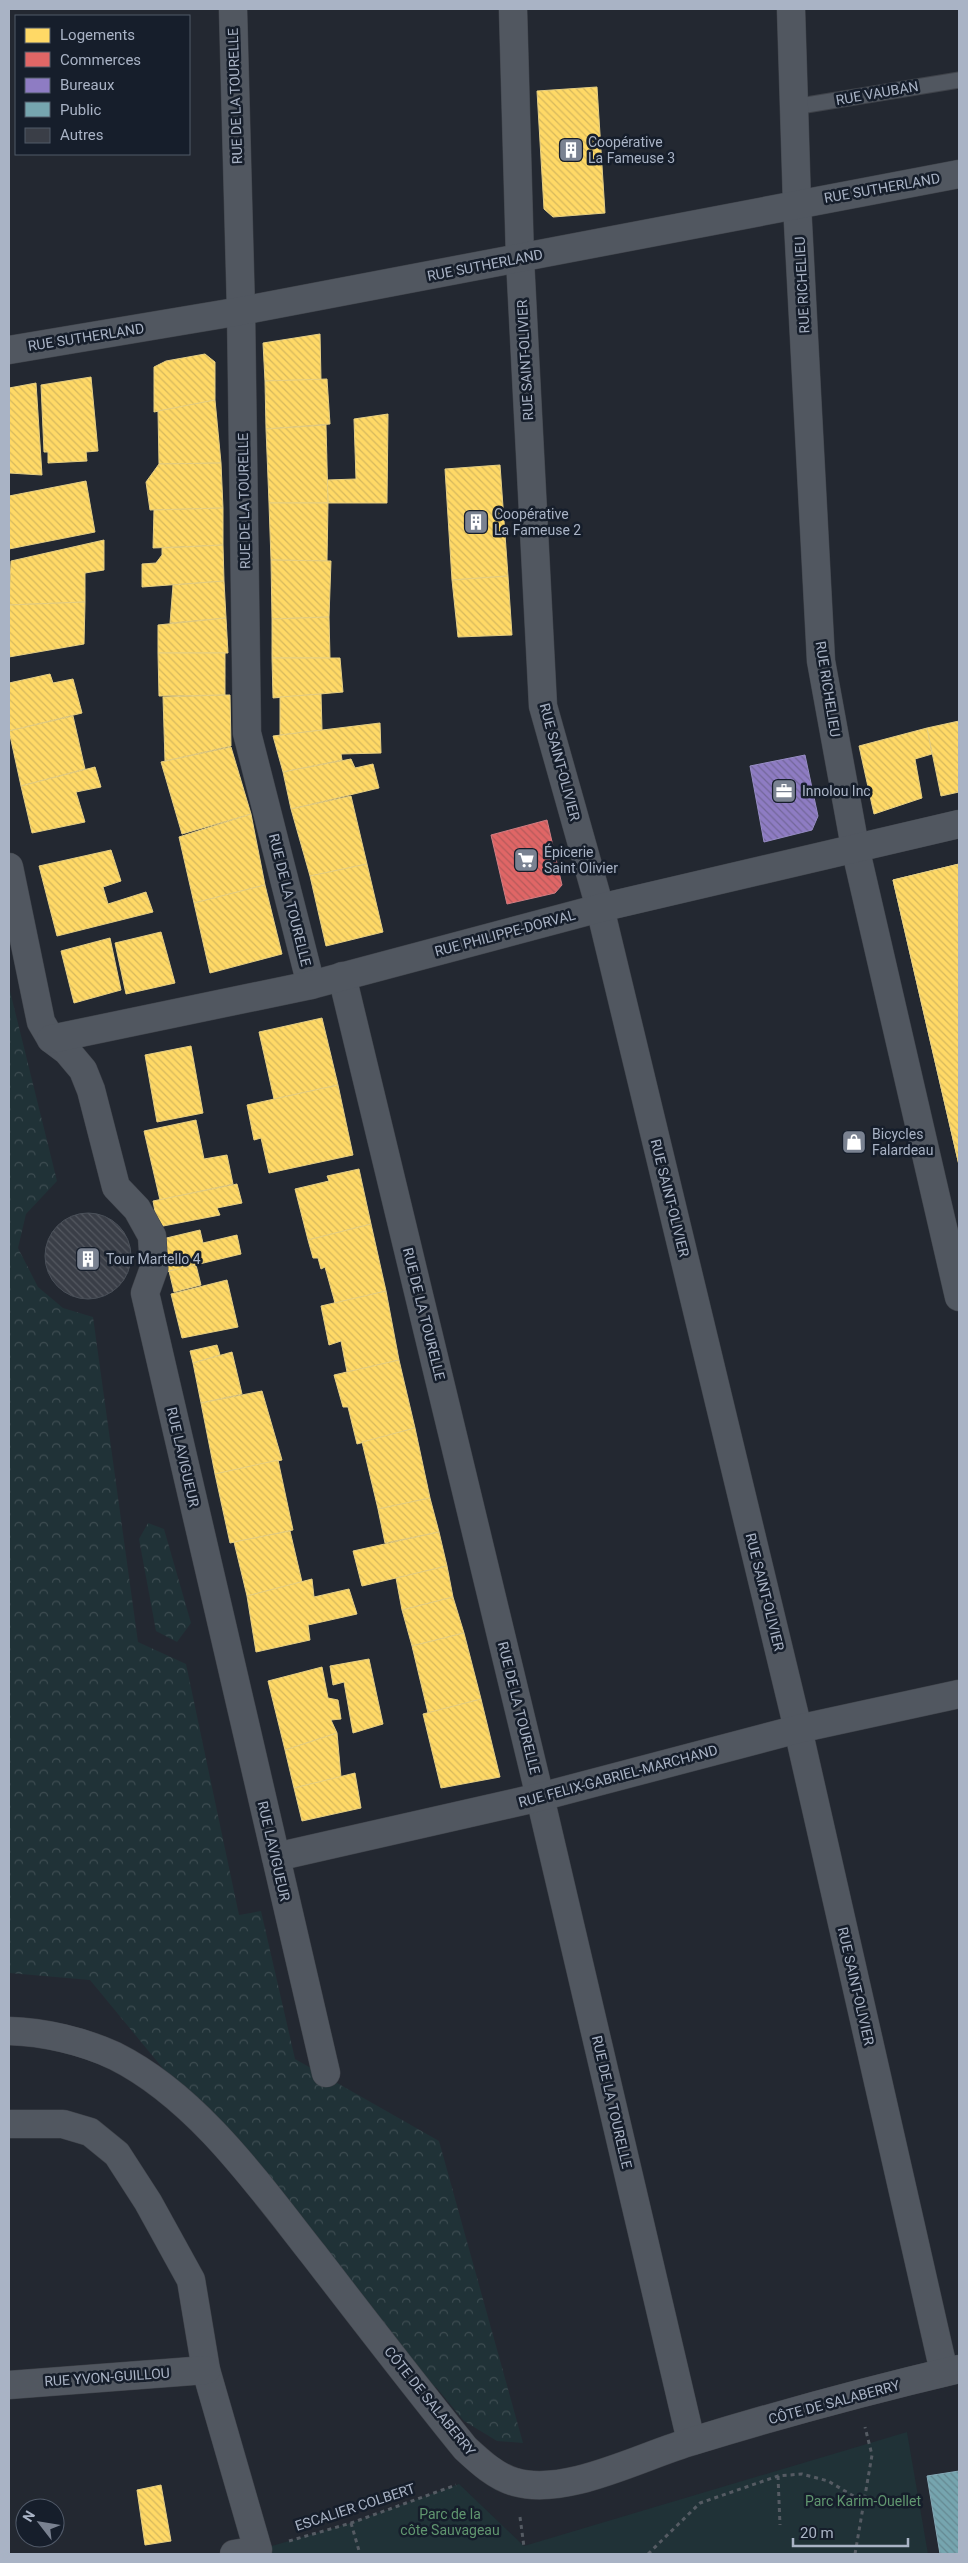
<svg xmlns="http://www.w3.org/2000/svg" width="968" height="2563" font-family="Roboto,sans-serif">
<defs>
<pattern id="forest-crowns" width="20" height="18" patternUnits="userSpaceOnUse" patternTransform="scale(1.25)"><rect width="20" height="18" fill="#203237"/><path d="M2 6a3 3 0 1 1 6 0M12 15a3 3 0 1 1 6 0" fill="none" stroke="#3e4d52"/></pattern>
<pattern id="homes-back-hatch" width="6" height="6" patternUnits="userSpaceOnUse" patternTransform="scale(1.25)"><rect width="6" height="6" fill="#ffd966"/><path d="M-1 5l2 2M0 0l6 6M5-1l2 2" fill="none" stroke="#d6b85d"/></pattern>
<pattern id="shops-back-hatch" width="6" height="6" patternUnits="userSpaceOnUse" patternTransform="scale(1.25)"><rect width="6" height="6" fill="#e06666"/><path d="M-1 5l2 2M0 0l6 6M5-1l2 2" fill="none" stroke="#b55a5b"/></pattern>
<pattern id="offices-back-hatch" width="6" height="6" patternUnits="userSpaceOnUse" patternTransform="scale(1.25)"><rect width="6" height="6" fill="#8e7cc3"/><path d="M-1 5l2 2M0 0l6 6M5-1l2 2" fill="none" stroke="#73679a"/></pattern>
<pattern id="public-back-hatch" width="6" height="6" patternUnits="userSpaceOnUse" patternTransform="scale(1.25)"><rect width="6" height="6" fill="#76a5af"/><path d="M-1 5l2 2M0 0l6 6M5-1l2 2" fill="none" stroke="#658992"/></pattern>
<pattern id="building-back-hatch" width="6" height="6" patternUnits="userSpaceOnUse" patternTransform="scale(1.25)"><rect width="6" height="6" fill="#3a3e47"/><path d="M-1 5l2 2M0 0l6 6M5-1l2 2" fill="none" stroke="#545860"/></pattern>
</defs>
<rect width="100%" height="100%" fill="#232831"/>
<g fill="url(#forest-crowns)">
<polygon points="9,987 57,1181 26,1214 18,1248 38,1287 63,1308 93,1317 138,1642 186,1664 239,1915 261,1911 295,2059 439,2141 523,2443 497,2441 464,2421 436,2387 419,2390 254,2179 90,1980 9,1973"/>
<polygon points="148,1523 164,1529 191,1623 177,1642 156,1631 139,1539"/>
</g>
<polygon fill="#203237" points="907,2432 928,2554 259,2554 258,2550 351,2523 459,2484 524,2546"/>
<g fill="url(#homes-back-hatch)" stroke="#e5ce82">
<polygon points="597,87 605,213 553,217 544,209 537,91"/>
<polygon points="320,334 321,380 265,381 263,343"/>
<polygon points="205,354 215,362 215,400 154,412 154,367 166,361"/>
<polygon points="91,377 98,451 86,452 87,461 48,463 48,452 44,452 41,385"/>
<polygon points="327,379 330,424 266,429 265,381"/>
<polygon points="36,383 42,475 9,473 9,388"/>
<polygon points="215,400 221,463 159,464 158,411"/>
<polygon points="388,414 387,503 328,503 327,480 356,479 354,419"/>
<polygon points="326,425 328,503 269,503 266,429"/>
<polygon points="221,463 223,508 150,510 146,482 159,464"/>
<polygon points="500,465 508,576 452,580 445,469"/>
<polygon points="86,481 95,532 9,549 9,496"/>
<polygon points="269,503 328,503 327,561 271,560"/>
<polygon points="223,508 223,545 153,548 154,510"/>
<polygon points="104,540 104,570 85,573 85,602 9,605 11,561"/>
<polygon points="223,545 224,581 142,587 142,564 156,563 162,555 162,548"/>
<polygon points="271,560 331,561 329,617 272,619"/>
<polygon points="508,576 512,635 458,637 452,580"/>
<polygon points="224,581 226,618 170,623 173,585"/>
<polygon points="85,602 84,644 9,657 9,605"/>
<polygon points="329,617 330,658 272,658 272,619"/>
<polygon points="226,618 228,653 158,653 158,625"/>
<polygon points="158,653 225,653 225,695 159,696"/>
<polygon points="272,658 340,658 343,692 273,698"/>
<polygon points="50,674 53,683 73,679 82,713 9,731 9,683"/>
<polygon points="321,694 322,730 280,735 280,697"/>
<polygon points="225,695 230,695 231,746 165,761 163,697"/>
<polygon points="73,716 85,769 21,786 9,731"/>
<polygon points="959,721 959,792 941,796 927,728"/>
<polygon points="380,723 381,753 341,754 342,760 283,772 273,736"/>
<polygon points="927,728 932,754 915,759 922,798 874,814 859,746"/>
<polygon points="231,747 251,814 182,834 161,762"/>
<polygon points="351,759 355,768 373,764 379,788 291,809 283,772"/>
<polygon points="95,767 101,787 76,792 85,822 32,833 21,786"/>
<polygon points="351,796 367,864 310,876 291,809"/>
<polygon points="251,814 265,885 194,903 179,837"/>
<polygon points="111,850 121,881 103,887 108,904 146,892 153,912 57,936 39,866"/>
<polygon points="367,864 383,932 326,946 310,876"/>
<polygon points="959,864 959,1165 893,880"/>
<polygon points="959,864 959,1165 893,880"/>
<polygon points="265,885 282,954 210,973 194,903"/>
<polygon points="161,932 175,983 126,994 115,943"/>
<polygon points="110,938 121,990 74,1003 61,951"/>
<polygon points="322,1018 338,1085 274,1099 259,1032"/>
<polygon points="191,1046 203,1113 157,1122 145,1055"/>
<polygon points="338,1085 353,1155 269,1173 261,1138 254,1140 247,1105"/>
<polygon points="196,1120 204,1159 227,1155 233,1184 160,1200 144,1131"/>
<polygon points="359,1169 371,1224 308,1240 295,1189 329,1181 327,1176"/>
<polygon points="237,1184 242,1203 217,1208 220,1215 158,1227 153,1201"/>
<polygon points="371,1224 386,1291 335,1303 325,1267 321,1269 318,1258 313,1258 308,1240"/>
<polygon points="200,1230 203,1243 237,1235 241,1254 166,1272 158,1240"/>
<polygon points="196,1265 201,1285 174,1292 169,1271"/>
<polygon points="227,1280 238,1327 182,1338 171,1294"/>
<polygon points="386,1291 399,1360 347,1372 341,1341 329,1345 321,1306"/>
<polygon points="217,1345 220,1355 193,1363 190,1351"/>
<polygon points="232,1352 242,1394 201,1403 193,1363"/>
<polygon points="399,1360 415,1428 357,1444 348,1407 343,1407 334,1375"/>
<polygon points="262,1391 282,1460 215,1474 201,1403"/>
<polygon points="415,1428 430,1498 378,1509 362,1442"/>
<polygon points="278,1460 293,1530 230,1543 215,1474"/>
<polygon points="430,1498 439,1532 385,1543 378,1509"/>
<polygon points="290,1531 302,1582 247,1596 234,1542"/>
<polygon points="439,1532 447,1566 362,1586 353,1551"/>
<polygon points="447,1566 453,1597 402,1610 396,1578"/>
<polygon points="312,1579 314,1597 349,1589 357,1614 308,1625 310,1640 256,1652 247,1596"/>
<polygon points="453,1597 464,1633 412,1646 402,1610"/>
<polygon points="464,1633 481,1699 428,1713 412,1646"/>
<polygon points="369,1659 383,1724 353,1733 344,1682 333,1685 330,1666"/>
<polygon points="322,1667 328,1698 338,1700 341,1719 331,1720 337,1733 285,1750 268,1681"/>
<polygon points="481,1699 500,1777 441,1788 423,1714"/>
<polygon points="337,1733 341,1777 294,1788 285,1750"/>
<polygon points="355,1773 361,1808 302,1821 294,1788"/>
<polygon points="161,2485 171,2541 145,2545 137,2490"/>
</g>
<polygon fill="url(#shops-back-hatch)" stroke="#d07d82" points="547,820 562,885 555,893 507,904 491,835"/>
<polygon fill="url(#offices-back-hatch)" stroke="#968cc4" points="805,755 818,816 812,830 764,842 750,766"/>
<polygon fill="url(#public-back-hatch)" stroke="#85a9b6" points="959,2471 959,2554 940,2554 927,2476"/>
<circle fill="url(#building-back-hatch)" stroke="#4a5059" cx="88" cy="1256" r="43"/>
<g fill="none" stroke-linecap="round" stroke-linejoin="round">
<defs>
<polyline id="service" points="794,107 959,80"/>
<g id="minor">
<polyline points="233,9 241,311 247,733 311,985"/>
<polyline points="513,9 520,259 543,706 600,908 798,1729 944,2372"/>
<polyline points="791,9 797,204 821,661 855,847 959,1297"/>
<polyline points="9,350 241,311 959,174"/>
<polyline points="9,867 41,1022 51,1039 67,1051 83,1070 91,1090 116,1187 137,1209 152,1236 154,1268 145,1293 326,2073"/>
<polyline points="342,976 540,1797 691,2441"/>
<polyline points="51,1039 311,985 600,908 959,824"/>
<polyline points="276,1857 540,1797 798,1729 959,1694"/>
<polyline points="9,2124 63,2124 90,2132 117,2154 148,2202 191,2280 206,2370 258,2550 234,2554"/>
<polyline points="9,2385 206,2370"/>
</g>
<path id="tertiary" d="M9,2031c35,1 74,10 106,25 82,41 143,128 199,199 50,65 100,130 151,193 14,13 31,29 50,34 52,15 128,-27 178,-41 88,-27 177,-51 266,-72"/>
</defs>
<use href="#service" stroke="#3f434a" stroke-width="17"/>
<use href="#minor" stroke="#3f434a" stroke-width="29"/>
<use href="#tertiary" stroke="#3f434a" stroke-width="29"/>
<g stroke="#555b63" stroke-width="3" stroke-dasharray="4 4" stroke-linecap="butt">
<polyline points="778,2476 780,2525"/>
<polyline points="520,2517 524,2547"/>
<polyline points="351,2523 360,2554"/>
<polyline points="289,2541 351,2523 456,2485"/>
<polyline points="648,2554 700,2503 778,2476 802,2474 828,2481 862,2501"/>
<polyline points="855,2554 872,2455 865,2427"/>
</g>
<use href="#service" stroke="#515760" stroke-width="15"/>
<use href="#minor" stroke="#515760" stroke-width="28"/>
<use href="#tertiary" stroke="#515760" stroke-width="28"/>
</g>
<defs>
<symbol id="building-square" viewBox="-11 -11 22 22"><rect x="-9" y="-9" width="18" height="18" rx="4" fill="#7a8291" stroke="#161e2b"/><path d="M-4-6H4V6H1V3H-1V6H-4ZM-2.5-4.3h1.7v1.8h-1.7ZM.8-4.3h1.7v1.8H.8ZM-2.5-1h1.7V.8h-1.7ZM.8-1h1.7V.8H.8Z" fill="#fff"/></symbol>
<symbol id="office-square" viewBox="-11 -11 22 22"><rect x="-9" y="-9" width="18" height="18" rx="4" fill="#7a8291" stroke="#161e2b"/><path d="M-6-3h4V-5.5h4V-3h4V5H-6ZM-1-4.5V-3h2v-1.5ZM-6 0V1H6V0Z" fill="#fff"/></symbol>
<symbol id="supermarket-square" viewBox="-11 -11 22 22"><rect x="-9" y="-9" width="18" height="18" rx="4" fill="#7a8291" stroke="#161e2b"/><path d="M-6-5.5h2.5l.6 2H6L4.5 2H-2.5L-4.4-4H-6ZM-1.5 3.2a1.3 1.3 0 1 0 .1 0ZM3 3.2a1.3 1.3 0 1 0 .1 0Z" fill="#fff"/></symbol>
<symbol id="shop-square" viewBox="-11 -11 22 22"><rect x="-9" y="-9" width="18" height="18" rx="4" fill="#7a8291" stroke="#161e2b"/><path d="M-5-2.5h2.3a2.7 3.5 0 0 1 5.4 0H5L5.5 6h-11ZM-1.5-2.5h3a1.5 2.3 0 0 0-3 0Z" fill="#fff"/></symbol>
</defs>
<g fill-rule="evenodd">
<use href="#building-square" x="557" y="136" width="28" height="28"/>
<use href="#building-square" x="462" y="508" width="28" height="28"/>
<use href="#office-square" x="770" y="777" width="28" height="28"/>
<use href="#supermarket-square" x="512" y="846" width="28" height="28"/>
<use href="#shop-square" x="840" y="1128" width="28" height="28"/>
<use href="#building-square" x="74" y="1245" width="28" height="28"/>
</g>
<g text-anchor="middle" stroke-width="5" stroke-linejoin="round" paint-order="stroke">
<g font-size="14" fill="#a9b3c5" stroke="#161e2b">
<text transform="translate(877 93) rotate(-10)" y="5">RUE VAUBAN</text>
<text transform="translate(235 96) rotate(-92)" y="5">RUE DE LA TOURELLE</text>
<text transform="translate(882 188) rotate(-10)" y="5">RUE SUTHERLAND</text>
<text transform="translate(485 265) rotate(-11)" y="5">RUE SUTHERLAND</text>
<text transform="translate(802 285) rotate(-93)" y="5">RUE RICHELIEU</text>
<text transform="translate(86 337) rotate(-9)" y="5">RUE SUTHERLAND</text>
<text transform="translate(525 360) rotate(-93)" y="5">RUE SAINT-OLIVIER</text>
<text transform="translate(244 501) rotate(-91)" y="5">RUE DE LA TOURELLE</text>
<text transform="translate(828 689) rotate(81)" y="5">RUE RICHELIEU</text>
<text transform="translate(560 762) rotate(75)" y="5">RUE SAINT-OLIVIER</text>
<text transform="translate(290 900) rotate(76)" y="5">RUE DE LA TOURELLE</text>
<text transform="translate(505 933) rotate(-15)" y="5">RUE PHILIPPE-DORVAL</text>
<text transform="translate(670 1198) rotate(76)" y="5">RUE SAINT-OLIVIER</text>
<text transform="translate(424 1314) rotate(76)" y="5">RUE DE LA TOURELLE</text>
<text transform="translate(183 1457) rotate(77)" y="5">RUE LAVIGUEUR</text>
<text transform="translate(765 1592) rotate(76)" y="5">RUE SAINT-OLIVIER</text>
<text transform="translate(519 1708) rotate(76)" y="5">RUE DE LA TOURELLE</text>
<text transform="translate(618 1776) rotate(-15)" y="5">RUE FELIX-GABRIEL-MARCHAND</text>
<text transform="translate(274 1851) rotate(77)" y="5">RUE LAVIGUEUR</text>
<text transform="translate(856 1986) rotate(77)" y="5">RUE SAINT-OLIVIER</text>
<text transform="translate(612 2102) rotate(77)" y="5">RUE DE LA TOURELLE</text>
<text transform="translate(107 2377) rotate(-4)" y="5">RUE YVON-GUILLOU</text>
<text transform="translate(430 2401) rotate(51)" y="5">CÔTE DE SALABERRY</text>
<text transform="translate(834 2402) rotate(-15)" y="5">CÔTE DE SALABERRY</text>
<text transform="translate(355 2507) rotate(-18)" y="5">ESCALIER COLBERT</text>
</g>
<g font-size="14" fill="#a9b3c5" stroke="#161e2b" text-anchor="start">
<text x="588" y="147">Coopérative<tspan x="588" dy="16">La Fameuse 3</tspan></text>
<text x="494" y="519">Coopérative<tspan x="494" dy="16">La Fameuse 2</tspan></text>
<text x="802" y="796">Innolou Inc</text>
<text x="544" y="857">Épicerie<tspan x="544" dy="16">Saint Olivier</tspan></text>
<text x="872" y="1139">Bicycles<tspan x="872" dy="16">Falardeau</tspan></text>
<text x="106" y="1264">Tour Martello 4</text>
</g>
<g font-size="14" fill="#60966f" stroke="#161e2b">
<text x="863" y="2506">Parc Karim-Ouellet</text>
<text x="450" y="2519">Parc de la<tspan x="450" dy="16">côte Sauvageau</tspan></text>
</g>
</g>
<rect width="968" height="2563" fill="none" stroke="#a9b3c5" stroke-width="20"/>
<rect x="15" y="15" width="175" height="140" fill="#161e2b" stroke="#515a69"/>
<rect x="25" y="28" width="25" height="15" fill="#ffd966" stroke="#515a69"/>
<text x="60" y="40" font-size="15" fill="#a9b3c5">Logements</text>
<rect x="25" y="52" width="25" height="15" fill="#e06666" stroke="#515a69"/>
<text x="60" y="65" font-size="15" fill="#a9b3c5">Commerces</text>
<rect x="25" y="78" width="25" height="15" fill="#8e7cc3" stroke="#515a69"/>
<text x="60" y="90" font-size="15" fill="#a9b3c5">Bureaux</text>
<rect x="25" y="102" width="25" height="15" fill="#76a5af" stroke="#515a69"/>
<text x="60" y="115" font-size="15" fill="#a9b3c5">Public</text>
<rect x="25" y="128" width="25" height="15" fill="#3a3e47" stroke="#515a69"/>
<text x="60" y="140" font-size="15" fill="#a9b3c5">Autres</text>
<g transform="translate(40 2523) rotate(301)"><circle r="24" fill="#161e2b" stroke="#515a69"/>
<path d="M0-4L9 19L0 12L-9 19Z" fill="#7a8291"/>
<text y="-8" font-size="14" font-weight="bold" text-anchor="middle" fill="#a9b3c5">N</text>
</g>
<path d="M793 2538v8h115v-8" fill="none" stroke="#a9b3c5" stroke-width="2.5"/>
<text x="800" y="2538" font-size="15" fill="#a9b3c5" stroke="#161e2b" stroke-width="4" paint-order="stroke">20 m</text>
</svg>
